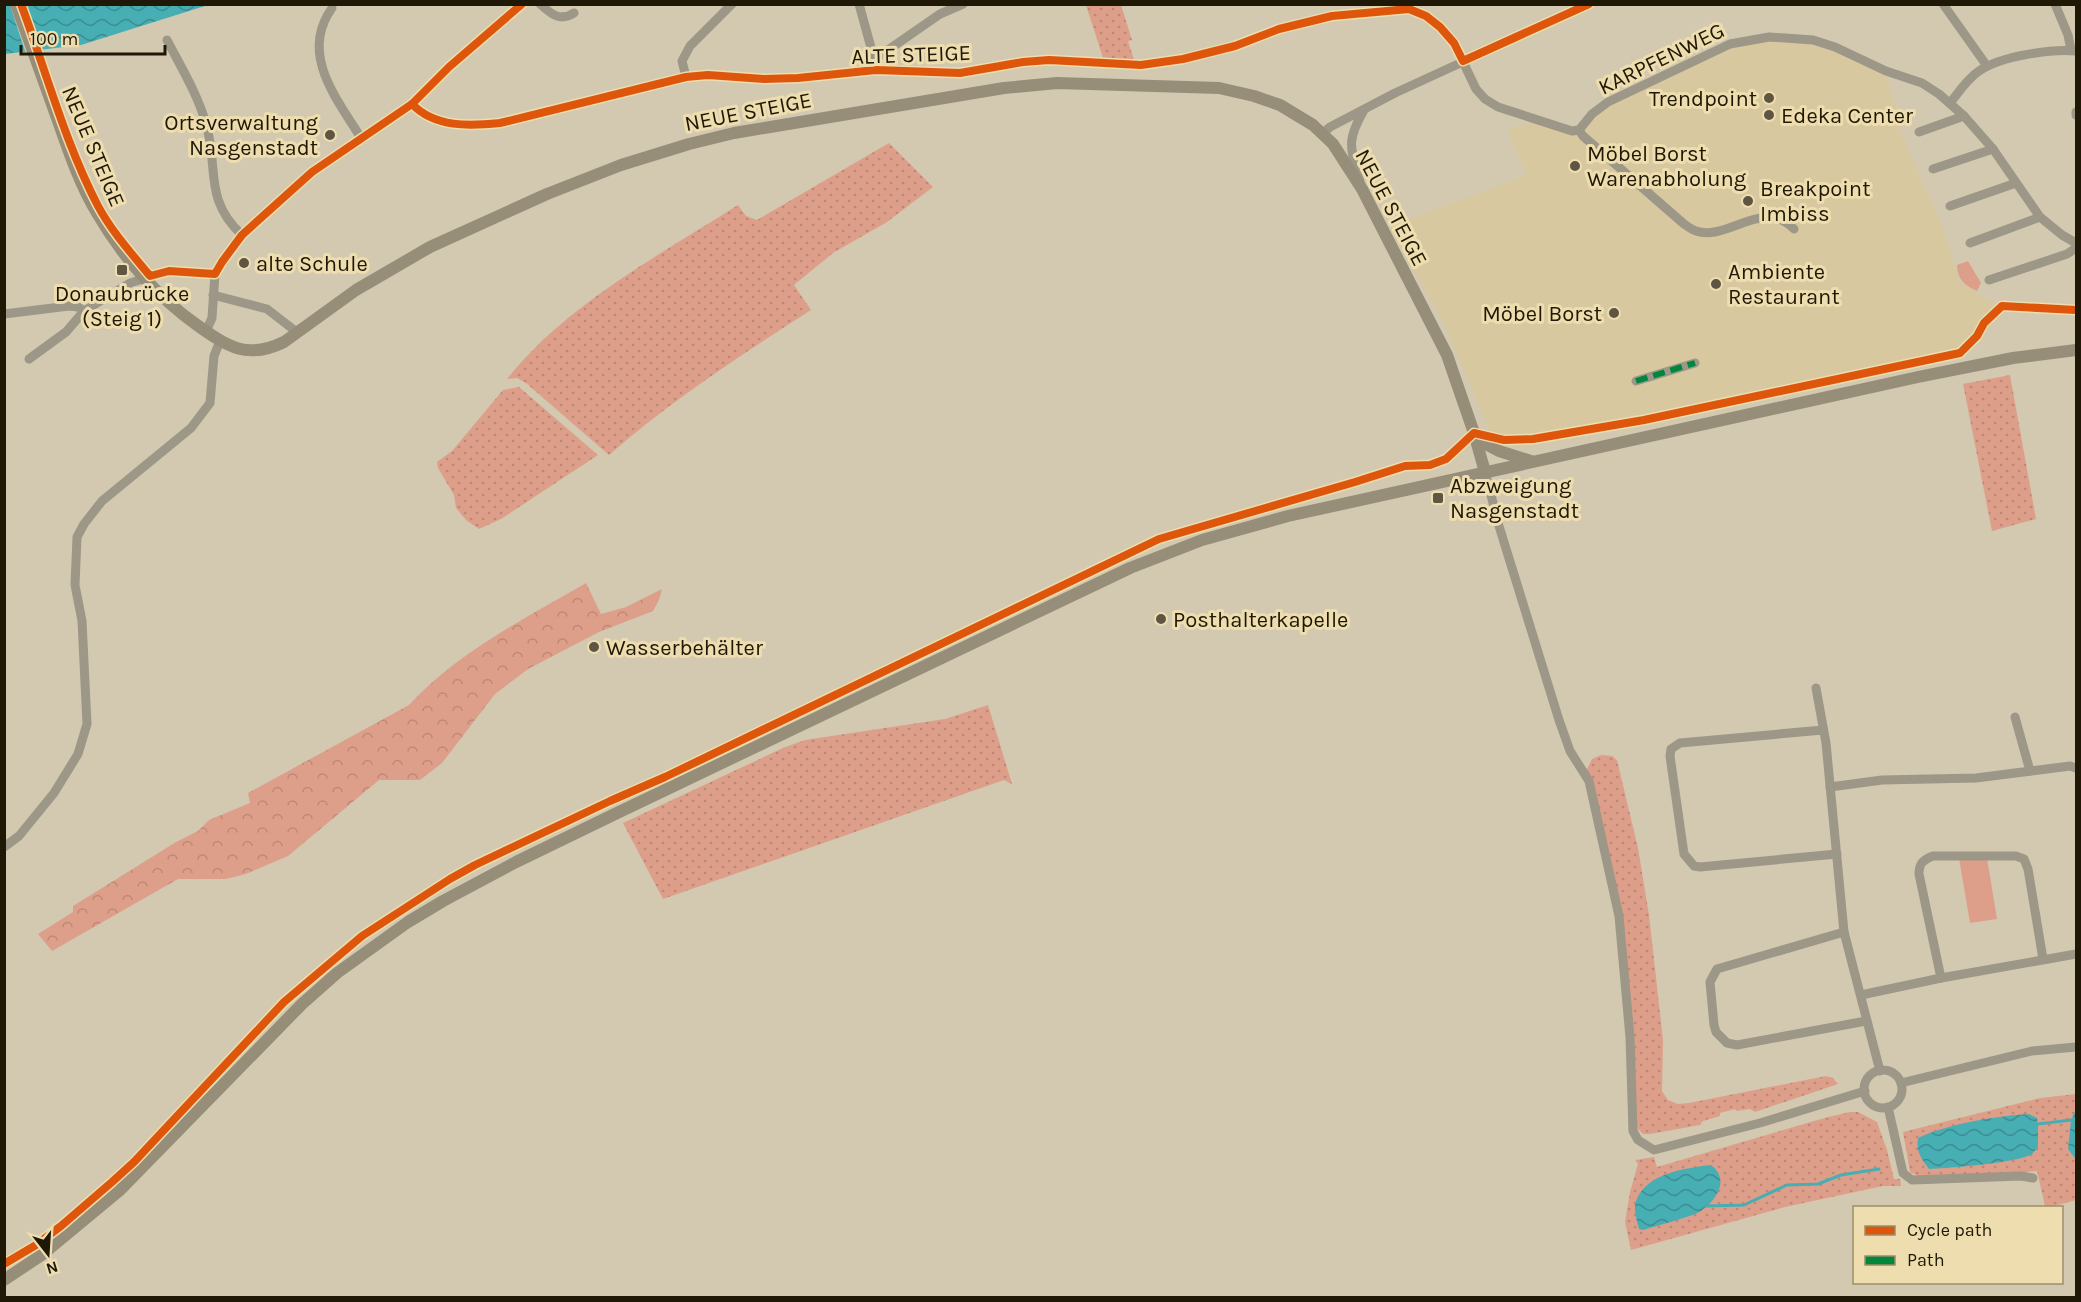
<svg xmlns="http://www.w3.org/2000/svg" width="2081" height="1302" font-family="Karla,sans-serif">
<defs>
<pattern id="grass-dots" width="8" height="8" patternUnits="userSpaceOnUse" patternTransform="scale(1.5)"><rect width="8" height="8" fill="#de9f8a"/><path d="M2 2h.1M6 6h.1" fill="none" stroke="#be8876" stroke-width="1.8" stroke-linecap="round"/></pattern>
<pattern id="forest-crowns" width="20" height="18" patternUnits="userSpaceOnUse" patternTransform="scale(1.5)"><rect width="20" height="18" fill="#de9f8a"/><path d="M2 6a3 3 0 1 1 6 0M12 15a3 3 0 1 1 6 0" fill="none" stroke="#be8876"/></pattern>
<pattern id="water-waves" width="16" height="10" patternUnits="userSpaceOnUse" patternTransform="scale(1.5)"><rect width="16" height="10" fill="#47aeb4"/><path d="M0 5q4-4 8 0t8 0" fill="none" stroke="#3b8d90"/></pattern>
</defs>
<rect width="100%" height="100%" fill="#d2c9b0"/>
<polygon fill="#d8c8a0" points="1769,37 1813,40 1886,71 1903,137 1947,239 1959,282 1998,306 1984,323 1977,336 1960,353 1533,439 1493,438 1442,319 1406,256 1391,226 1527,175 1507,130 1536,120 1579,130 1592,114 1730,44"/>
<g fill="url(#grass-dots)">
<polygon points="1086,5 1121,5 1132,40 1128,41 1134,60 1103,58"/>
<path d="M889,143l44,44 -46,35 -54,31 -39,32 17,25c-70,45 -139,90 -202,145l-83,-72 -9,-5 -10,1c60,-75 151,-123 231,-174l8,11 11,4z"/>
<polygon points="2010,375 2036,519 1992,531 1963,384"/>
<polygon points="519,387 598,455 501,519 479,529 466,520 456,508 454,495 438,468 437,462 452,451 503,390"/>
<polygon points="988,705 1012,784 1004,780 663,899 623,823 783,748 805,740 945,719"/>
<polygon points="1601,755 1612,756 1617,760 1638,848 1649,915 1663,1040 1662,1091 1668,1100 1678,1104 1689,1103 1826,1076 1833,1078 1838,1084 1755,1112 1750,1109 1736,1111 1735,1109 1720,1113 1720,1116 1703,1121 1700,1125 1650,1134 1643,1134 1637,1128 1625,937 1593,787 1587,769 1592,759"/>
<polygon points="2076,1094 2076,1200 2054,1206 2045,1206 2037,1171 1982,1176 1918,1176 1910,1172 1903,1132 2040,1098"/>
<polygon points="1850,1112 1858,1112 1877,1122 1887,1150 1894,1179 1900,1179 1901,1186 1883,1186 1785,1207 1631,1250 1625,1222 1630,1192 1638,1164 1635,1160 1654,1157 1657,1167 1828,1117"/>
</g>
<path fill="url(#forest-crowns)" d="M586,583l15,31 25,-7 36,-18 -3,11 -6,11 -54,21 -71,37 -33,25 -53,69 -22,17h-41l-91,76 -42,18 -20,5h-48l-126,72 -14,-17 35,-22v-6l103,-64 22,-11 11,-11 41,-17 -2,-10 161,-88c49,-53 115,-86 177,-122z"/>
<g fill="#de9f8a">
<path d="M1968,261l13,22 -4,8c-12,-5 -20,-12 -20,-26z"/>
<polygon points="1959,858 1987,858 1997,919 1970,923"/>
</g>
<g fill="url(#water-waves)">
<polygon points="4,5 208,5 81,45 5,54"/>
<polygon points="2076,1110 2076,1157 2074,1157 2068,1149 2071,1120"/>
<path d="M2029,1114l8,4 1,6v23c-2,2 -4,5 -6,7 -14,9 -84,14 -103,15 -8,-10 -13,-18 -11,-31 29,-14 78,-22 111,-24z"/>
<path d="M1711,1165c19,14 6,35 -10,46 -10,6 -45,15 -58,19l-4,-1c-2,-8 -6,-20 -3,-28 10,-28 50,-33 75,-36z"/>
</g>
<polygon fill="#d2c9b0" points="10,5 25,5 42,53 26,54"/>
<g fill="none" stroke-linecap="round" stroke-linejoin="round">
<g stroke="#47aeb4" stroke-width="3">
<polyline points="2038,1124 2071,1120"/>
<polyline points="1706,1206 1744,1205 1787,1185 1818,1184 1841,1175 1879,1169"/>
</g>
<g stroke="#9c9786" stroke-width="9">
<path d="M540,4c11,10 20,18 34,9"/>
<polyline points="859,4 875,62"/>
<polyline points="1943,4 1987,66"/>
<polyline points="2055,4 2068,35 2071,50"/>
<path d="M332,8c-33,46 5,91 29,130"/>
<path d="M167,40c14,27 31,55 39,84 13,43 -3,75 36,111"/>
<polyline points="875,59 940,14 963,4"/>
<polyline points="686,77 682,61 690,46 732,4"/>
<path d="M1950,103c9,-11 17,-24 29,-32 22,-15 71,-22 97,-20"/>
<path d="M412,104c23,24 58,22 88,19l186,-46 22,-2 56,4 34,-1 78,-8 84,3 63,-11 26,-2 92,5 42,-6 52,-13 44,-17 53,-13 77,-7 17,7 14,11 14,16 22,46 9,10 13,8 74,24 7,-1 13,-16 16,-12 122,-58 39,-7 44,3 22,7 51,24 36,12 17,11 25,22 29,33 47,68 22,18 14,8"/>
<polyline points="2076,112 2076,115"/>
<path d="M1579,130l4,6 101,88c3,2 8,6 12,7 30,11 68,-34 98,-2"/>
<polyline points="1919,132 1964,116"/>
<polyline points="1323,133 1330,127 1395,93 1589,4"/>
<polyline points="1933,169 1993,149"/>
<path d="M1360,181c-10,-33 -14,-40 4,-71"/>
<polyline points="1950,206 2016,183"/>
<polyline points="1970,243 2040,217"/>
<polyline points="1989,280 2067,254 2076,248"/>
<polyline points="213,295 267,309 298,333"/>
<polyline points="4,314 69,306 78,307 84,311"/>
<polyline points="206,331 212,318 215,274 222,262 242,235 312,172 412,104 449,67 522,4"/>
<polyline points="29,359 66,332 84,311 130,283 169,271 215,274"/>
<polyline points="1636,381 1695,363"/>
<polyline points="1474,433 1504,440 1533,439 1644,420 1960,353"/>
<polyline points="1485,472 1499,526 1559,720 1570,751 1589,781 1619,916 1630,1037 1633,1131 1638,1140 1654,1150 1760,1123 1865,1091"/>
<polyline points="1816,688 1826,743 1844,932 1880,1071"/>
<polyline points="2015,717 2030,771"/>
<polyline points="1823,730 1680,743 1671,749 1670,756 1684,854 1694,866 1700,867 1837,854"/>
<polyline points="1830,787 1882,780 1976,778 2070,766 2076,768"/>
<polyline points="4,847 19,836 54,793 78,754 87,724 82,621 75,585 77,537 84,524 102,501 191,428 210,403 214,356 220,341"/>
<polyline points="1844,932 1717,969 1710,982 1714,1025 1716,1032 1727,1043 1737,1045 1866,1021"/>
<path d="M1941,978l-22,-104c0,-11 4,-14 14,-18h83l8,3 4,10 15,90"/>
<polyline points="1861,995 1941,978 2076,954"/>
<circle cx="1883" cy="1089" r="19"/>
<polyline points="1901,1083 2032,1051 2076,1047"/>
<polyline points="1888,1107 1903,1173 1912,1180 2021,1176 2033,1178"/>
</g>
<g stroke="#968e79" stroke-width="12">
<path d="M16,4c14,39 28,78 42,117 11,31 22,64 39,92 25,43 60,84 100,112 31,22 50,35 87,17l72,-52 74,-43 117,-53 74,-29 68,-21 45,-11 270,-45 53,-5 162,5 35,8 26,9 33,20 20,19 29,45 85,166 27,78 11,39"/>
<polyline points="1476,439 1499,451 1531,461"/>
<polyline points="4,1280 43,1254 119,1191 302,1004 337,973 408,922 443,901 516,862 615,814 1130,568 1202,540 1288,516 1918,377 2013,358 2076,350"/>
</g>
<polyline stroke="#00873e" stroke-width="6" stroke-dasharray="12 6" stroke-linecap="butt" points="1636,381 1695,363"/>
<defs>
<g id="cycleway">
<path d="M21,4c25,67 44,139 77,202 14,26 34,48 52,70l19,-5 46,3 7,-12 20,-27 70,-63 100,-68 37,-37 73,-63"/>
<path d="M412,104c23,24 58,22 88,19l186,-46 22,-2 56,4 34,-1 78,-8 84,3 63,-11 26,-2 92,5 42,-6 52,-13 44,-17 53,-13 77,-7 17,7 14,11 14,16 9,18 126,-57"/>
<polyline points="4,1264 36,1245 61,1226 112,1182 134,1162 284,1002 362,936 450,879 475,865 610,801 665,777 1159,539 1355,482 1405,466 1430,465 1446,459 1474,433 1504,440 1533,439 1644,420 1960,353 1977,336 1984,323 2002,306 2076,310"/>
</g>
</defs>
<use href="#cycleway" stroke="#eeddae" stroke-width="11"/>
<use href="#cycleway" stroke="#de560c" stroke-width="8"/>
</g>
<g fill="#5e5642" stroke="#eeddae" stroke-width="2">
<circle cx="1769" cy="98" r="6"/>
<circle cx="1769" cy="115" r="6"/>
<circle cx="330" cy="135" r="6"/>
<circle cx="1575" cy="166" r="6"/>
<circle cx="1748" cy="201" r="6"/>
<circle cx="244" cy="263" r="6"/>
<rect x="116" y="264" width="12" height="12" rx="3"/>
<circle cx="1716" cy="284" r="6"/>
<circle cx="1614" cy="313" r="6"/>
<rect x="1432" y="492" width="12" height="12" rx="3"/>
<circle cx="1161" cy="619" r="6"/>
<circle cx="594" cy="647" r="6"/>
</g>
<g text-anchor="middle" stroke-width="6" stroke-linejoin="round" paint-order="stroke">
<g font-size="22" fill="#1f1806" stroke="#eeddae">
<text transform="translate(911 54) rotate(-2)" y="8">ALTE STEIGE</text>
<text transform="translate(1661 58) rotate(-26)" y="8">KARPFENWEG</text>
<text transform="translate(748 111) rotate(-11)" y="8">NEUE STEIGE</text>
<text transform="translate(94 146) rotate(67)" y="8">NEUE STEIGE</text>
<text transform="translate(1392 207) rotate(62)" y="8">NEUE STEIGE</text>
</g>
<g font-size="22" fill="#1f1806" stroke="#eeddae" text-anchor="start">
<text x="1757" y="106" text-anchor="end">Trendpoint</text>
<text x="1781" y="123">Edeka Center</text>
<text x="318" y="130" text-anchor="end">Ortsverwaltung<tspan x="318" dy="25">Nasgenstadt</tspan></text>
<text x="1587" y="161">Möbel Borst<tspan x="1587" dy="25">Warenabholung</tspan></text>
<text x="1760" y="196">Breakpoint<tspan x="1760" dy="25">Imbiss</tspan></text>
<text x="256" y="271">alte Schule</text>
<text x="1728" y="279">Ambiente<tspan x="1728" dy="25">Restaurant</tspan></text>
<text x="122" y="301" text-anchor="middle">Donaubrücke<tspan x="122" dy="25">(Steig 1)</tspan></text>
<text x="1602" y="321" text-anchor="end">Möbel Borst</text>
<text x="1450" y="493">Abzweigung<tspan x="1450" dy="25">Nasgenstadt</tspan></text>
<text x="1173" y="627">Posthalterkapelle</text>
<text x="606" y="655">Wasserbehälter</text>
</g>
</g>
<rect width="2081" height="1302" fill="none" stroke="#1f1806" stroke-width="12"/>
<rect x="1853" y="1206" width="210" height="78" fill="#eeddae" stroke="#9b8e6b" stroke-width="1.5"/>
<rect x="1865" y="1226" width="30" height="9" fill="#de560c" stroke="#9b8e6b" stroke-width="1.5"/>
<text x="1907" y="1236" font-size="18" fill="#1f1806">Cycle path</text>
<rect x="1865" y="1256" width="30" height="9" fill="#00873e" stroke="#9b8e6b" stroke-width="1.5"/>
<text x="1907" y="1266" font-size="18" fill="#1f1806">Path</text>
<g transform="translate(48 1254) rotate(163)" stroke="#eeddae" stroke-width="4.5" paint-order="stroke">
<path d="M0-4.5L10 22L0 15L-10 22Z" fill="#1f1806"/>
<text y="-9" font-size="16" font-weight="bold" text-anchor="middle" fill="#1f1806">N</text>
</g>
<path d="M21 45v9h144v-9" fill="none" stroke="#1f1806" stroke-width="3"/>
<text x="30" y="45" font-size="18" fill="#1f1806" stroke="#eeddae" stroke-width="4.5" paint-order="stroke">100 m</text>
</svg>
